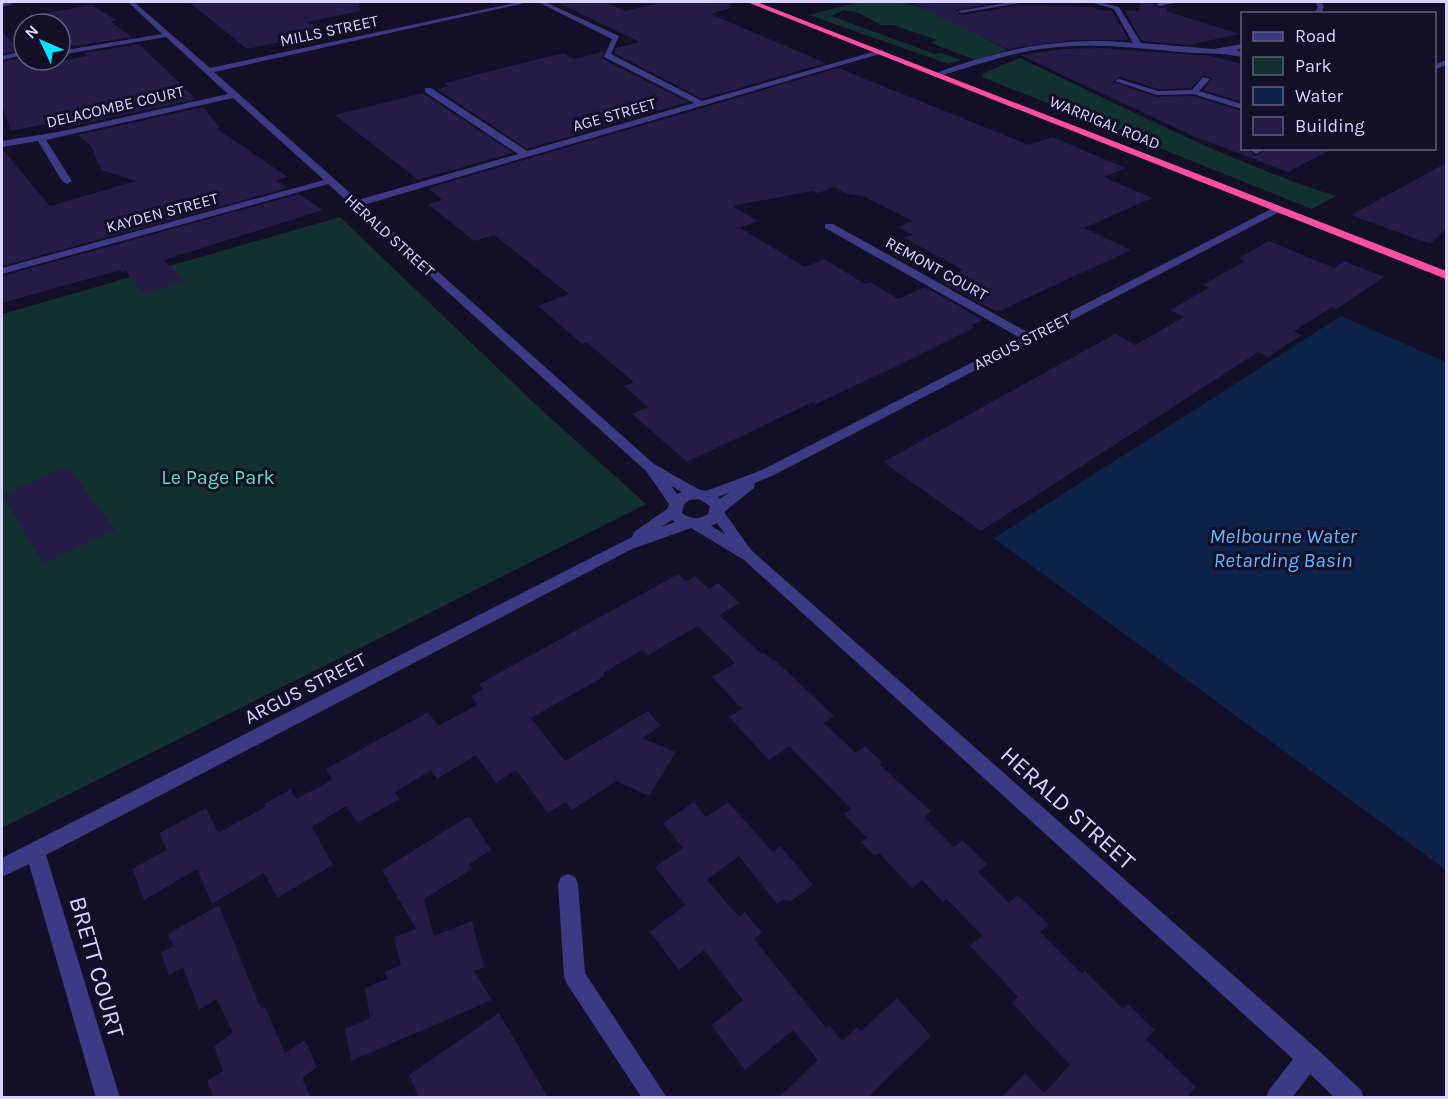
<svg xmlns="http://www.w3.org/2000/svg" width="1448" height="1099" font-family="Karla,sans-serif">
<rect width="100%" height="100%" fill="#130f26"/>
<g fill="#12302f">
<polygon points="859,2 904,2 936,13 1008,50 975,60 931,43 937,40 893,25 881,25 859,13 844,10 831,16 935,54 941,53 961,60 948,64 809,15"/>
<path d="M1020,58c103,48 207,104 316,138l-24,13 -330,-132v-3z"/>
<polygon points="340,217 535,404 646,504 2,828 2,314"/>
</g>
<polygon fill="#0c2248" points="1341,316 1446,362 1446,870 994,538"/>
<g fill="#241b47">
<polygon points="189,2 359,2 360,11 307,22 324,33 247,49"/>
<polygon points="556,2 604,2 625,11 663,2 730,2 731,8 710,14 826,63 702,99 614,53 616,48 640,42"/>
<polygon points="909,2 1001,2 956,10 961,15 1019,5 1093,7 1099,10 1112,11 1129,40 1071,40 1008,49"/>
<polygon points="1140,2 1157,2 1154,4 1158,8 1166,7 1166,11 1240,34 1189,45 1142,41 1124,10 1139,11"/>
<polygon points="91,5 116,20 111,22 133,37 74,46 60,37 60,24 40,24 29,16"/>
<polygon points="2,31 18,50 2,54"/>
<polygon points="139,44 196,99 68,127 60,121 11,131 2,105 2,62 24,57 32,67 87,56 84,53"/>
<polygon points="1102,48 1210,56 1242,64 1242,102 1203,90 1212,79 1204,75 1191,88 1158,89 1120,77 1113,82 1156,97 1193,96 1242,111 1242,148 1251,148 1250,151 1255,156 1269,148 1334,148 1288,172 1193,136 1020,55 1063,49"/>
<polygon points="604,51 603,59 688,102 527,149 437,89 449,86 444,83 563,53 574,59"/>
<polygon points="838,68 1029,145 1052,137 1126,168 1104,177 1152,198 1084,228 1131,250 997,312 940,281 963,270 904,238 913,235 898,227 913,221 863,196 847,194 834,187 818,193 812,191 732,206 758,221 740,228 805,267 824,259 865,284 870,282 898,299 925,287 983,320 972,325 975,327 901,364 816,404 813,402 687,462 632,414 648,407 624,386 634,382 586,342 582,344 538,306 569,294 494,235 474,241 428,204 442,200 428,188"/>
<polygon points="423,93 424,94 513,153 418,180 335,115"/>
<polygon points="203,107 220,128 217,129 288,177 276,180 288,188 2,266 2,149 50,206 136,181 101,170 91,146 78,135"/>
<polygon points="1446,163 1446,229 1430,244 1351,215"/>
<polygon points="299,194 323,210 164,260 185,281 144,294 126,271 122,273 120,270 2,303 2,276"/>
<polygon points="1269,241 1334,268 1344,261 1384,277 1337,309 1332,307 1294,331 1302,335 1268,357 1258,352 981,531 883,462 1115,334 1135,345 1184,317 1170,310 1209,288 1203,285 1245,261 1239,258"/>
<polygon points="68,467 115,530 43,563 2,495"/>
<polygon points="678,574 686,581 695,576 709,589 718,583 740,603 719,615 762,654 764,653 773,661 775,660 834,716 824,723 856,753 865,746 882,762 879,764 931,811 924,817 954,847 962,840 987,864 978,872 1009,903 1018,895 1049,925 1040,932 1082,974 1085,971 1123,1009 1128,1004 1155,1030 1146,1039 1196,1087 1186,1098 1001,1098 1025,1073 1044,1093 1070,1065 1012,1003 1018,997 970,946 982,935 947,899 943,902 922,880 912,888 879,853 875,856 861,842 867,838 844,814 851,809 789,746 769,760 729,717 742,709 712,677 735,663 698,626 648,655 642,650 603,673 605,676 531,718 565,761 648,711 661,726 642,738 676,752 649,796 616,781 572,810 566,802 548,813 516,770 496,783 476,755 437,779 431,770 395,792 399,799 358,823 346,806 312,827 333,865 277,898 264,873 212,904 197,869 144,900 132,869 167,850 159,833 206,808 218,833 265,807 264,804 291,789 296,799 332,780 326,769 428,712 438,726 477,705 471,696 483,689 479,684"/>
<polygon points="694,802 706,817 728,802 773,852 780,846 813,885 791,901 784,900 777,904 739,856 707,880 739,917 745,912 762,933 754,939 826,1028 829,1025 842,1041 857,1027 861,1031 897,998 931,1036 867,1098 778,1098 818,1060 793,1030 745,1070 711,1025 743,1000 704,950 679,970 650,932 685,905 655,867 683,848 663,823"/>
<polygon points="469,816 491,850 469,864 472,869 424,899 434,936 472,921 484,967 474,971 492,1000 351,1061 345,1029 370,1018 365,988 387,979 385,972 401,965 394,937 416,929 382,870"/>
<polygon points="219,905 261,1009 265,1007 285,1053 305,1040 317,1067 302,1078 311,1098 214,1098 207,1081 223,1071 214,1046 233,1033 217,999 199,1010 183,967 169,975 161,953 173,946 168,934"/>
<polygon points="499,1013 548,1098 419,1098 409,1075"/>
</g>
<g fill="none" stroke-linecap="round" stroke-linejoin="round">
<g fill="#3d3a85" fill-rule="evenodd">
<polygon points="8,2 17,2 2,7 2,3"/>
<path d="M128,2h6l76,66 309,-66h10l-315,70 144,128 160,-46 -93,-62v-4h6l96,63 167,-48 -90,-46 8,-18 -74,-37h7l74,34 -8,18 91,47 181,-52v4l-520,152 291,259 44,25 8,2 56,-21 258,-132 -195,-110v-4h8l196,109 246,-126h6v4l-509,265 -17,7 -1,5 -30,24 27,38 566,499 44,41 3,8h-29l-25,-24 -18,24h-26l3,-8 24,-31 -549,-499 -53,-32 -59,21 -586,306 74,243h-24l-67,-234 -27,13v-19l630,-321 2,-5 33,-23 2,-5 -23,-33 -318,-287 -326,90v-6l322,-88 -91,-82 -187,42 26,41 -5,3 -5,-3 -24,-40 -36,6v-6l56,-9 170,-38 -62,-57 -106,18v-4l102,-17zM671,486l11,6 -5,2zM730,492l-10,7 -2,-2zM699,499l11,7 -2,8c-8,6 -18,5 -26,-1l2,-9 6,-4zM672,520l3,2 -14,5zM717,523l8,11 -14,-8z"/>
<polygon points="1012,2 1025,2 961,13 958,11"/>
<path d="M1090,2h9l20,5 22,36 73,6 28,-5v4l-6,2 6,2v5c-20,-5 -42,-3 -63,-5 -52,-5 -102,-11 -155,0 -29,6 -56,16 -84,24l-4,-2c10,-6 24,-9 35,-13 53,-16 106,-24 162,-18l-19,-34z"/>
<polygon points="1163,2 1180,2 1159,6 1156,4"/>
<polygon points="1315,2 1321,2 1324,7 1321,14 1314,14 1318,7"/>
<polygon points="24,51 24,55 2,60 2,56"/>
<polygon points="1446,60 1446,65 1434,70 1434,65"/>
<polygon points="1203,77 1210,79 1199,91 1242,104 1242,109 1193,94 1157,95 1115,81 1119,79 1158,91 1192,90"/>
<polygon points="1254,148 1267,148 1256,154 1252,151"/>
<polygon points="568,874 575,877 578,884 585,973 667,1098 642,1098 567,984 564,976 558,884 561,877"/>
</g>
<polygon fill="#ff4fa3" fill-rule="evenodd" points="747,2 757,2 1446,271 1446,279"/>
</g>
<g text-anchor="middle" stroke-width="6" stroke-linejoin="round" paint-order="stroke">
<g font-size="16" fill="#d9d4ff" stroke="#130f26">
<text transform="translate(329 30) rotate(-12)" y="6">MILLS STREET</text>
<text transform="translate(115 106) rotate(-13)" y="6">DELACOMBE COURT</text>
<text transform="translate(614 114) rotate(-16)" y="6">AGE STREET</text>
<text transform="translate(1105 122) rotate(22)" y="6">WARRIGAL ROAD</text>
<text transform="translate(162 212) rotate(-15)" y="6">KAYDEN STREET</text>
<text transform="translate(390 235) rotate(42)" y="6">HERALD STREET</text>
<text transform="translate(937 268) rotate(29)" y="6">REMONT COURT</text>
<text transform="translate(1022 341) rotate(-27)" y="6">ARGUS STREET</text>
</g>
<g font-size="20" fill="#5fe0c0" stroke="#130f26">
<text x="218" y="484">Le Page Park</text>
</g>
<g font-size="20" fill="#d9d4ff" stroke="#130f26">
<text transform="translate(305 688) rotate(-27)" y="7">ARGUS STREET</text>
</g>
<g font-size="21" font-style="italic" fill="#62b6ff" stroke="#130f26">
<text x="1283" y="543">Melbourne Water<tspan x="1283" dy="24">Retarding Basin</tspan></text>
</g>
<g font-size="24" fill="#d9d4ff" stroke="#130f26">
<text transform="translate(1068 808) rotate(42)" y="8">HERALD STREET</text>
<text transform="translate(97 967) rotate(74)" y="8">BRETT COURT</text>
</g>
</g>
<rect width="1448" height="1099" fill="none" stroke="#d9d4ff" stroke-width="6"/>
<rect x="1241" y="12" width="195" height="138" fill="#130f26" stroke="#625e7d" stroke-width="1.5"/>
<rect x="1253" y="32" width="30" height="9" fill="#3d3a85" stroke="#625e7d" stroke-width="1.5"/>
<text x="1295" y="42" font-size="18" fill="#d9d4ff">Road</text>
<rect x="1253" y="57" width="30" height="18" fill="#12302f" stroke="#625e7d" stroke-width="1.5"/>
<text x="1295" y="72" font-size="18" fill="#d9d4ff">Park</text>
<rect x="1253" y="87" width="30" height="18" fill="#0c2248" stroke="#625e7d" stroke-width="1.5"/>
<text x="1295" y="102" font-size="18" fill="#d9d4ff">Water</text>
<rect x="1253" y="117" width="30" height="18" fill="#241b47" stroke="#625e7d" stroke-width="1.5"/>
<text x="1295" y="132" font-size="18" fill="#d9d4ff">Building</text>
<g transform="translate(42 42) rotate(314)"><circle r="28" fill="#130f26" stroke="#625e7d" stroke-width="1.5"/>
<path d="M0-4.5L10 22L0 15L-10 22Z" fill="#00e5ff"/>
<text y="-9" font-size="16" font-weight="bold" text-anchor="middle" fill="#d9d4ff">N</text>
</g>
</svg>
